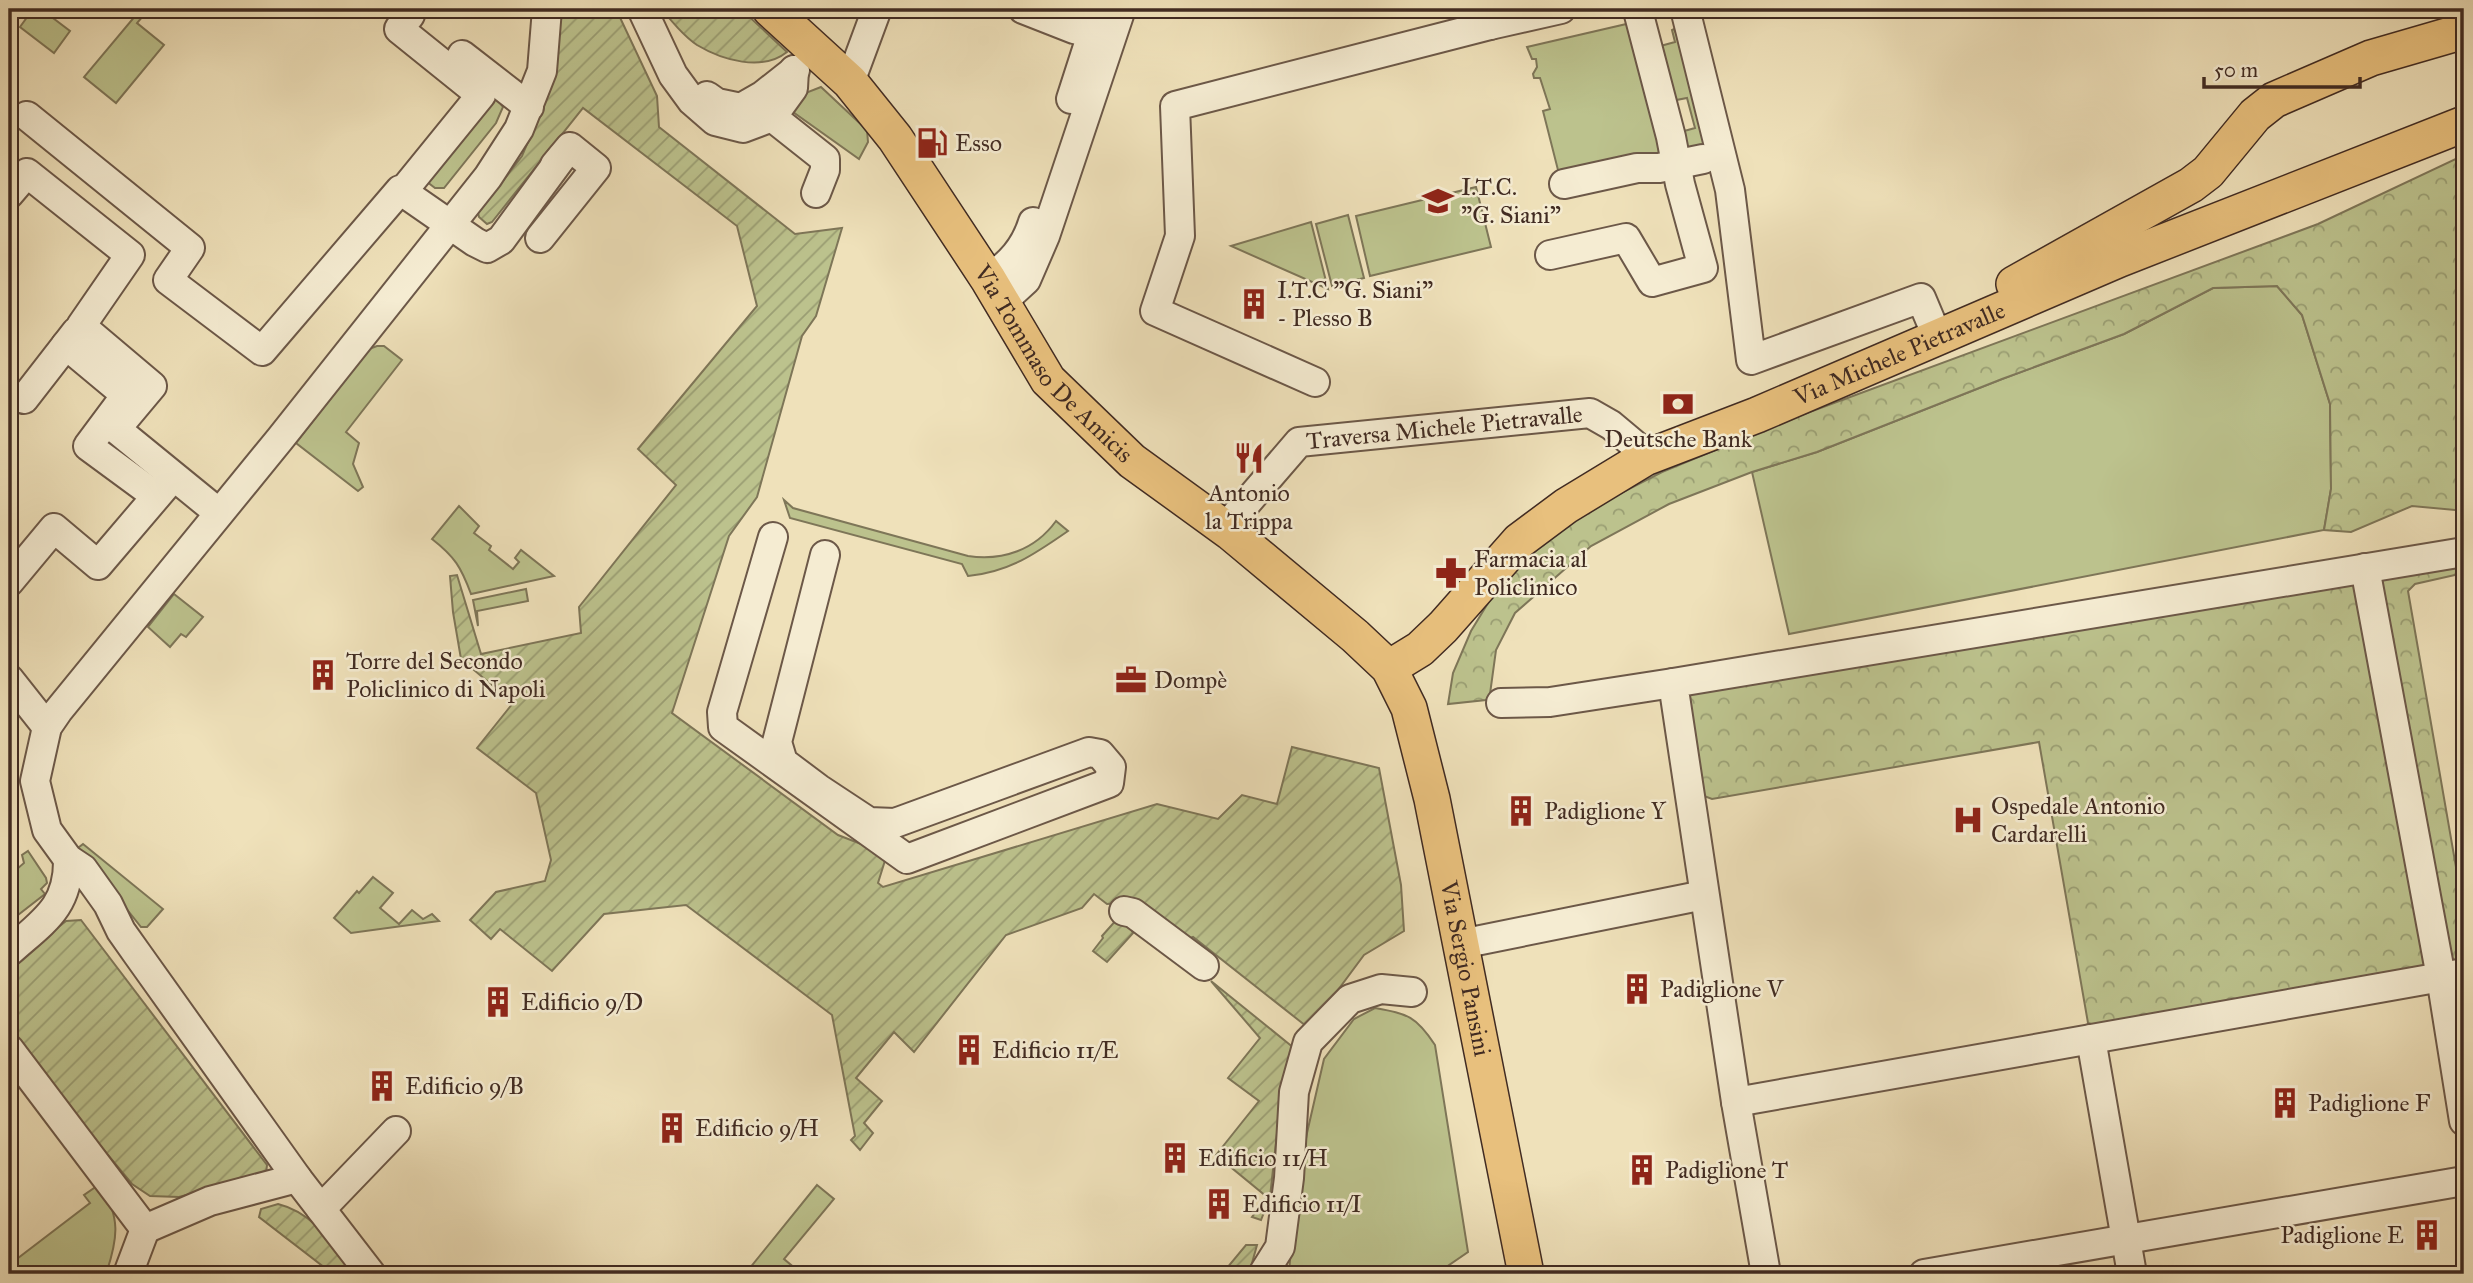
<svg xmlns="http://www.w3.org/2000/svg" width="2473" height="1283" font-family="'IM FELL Great Primer',serif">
<defs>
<pattern id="forest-crowns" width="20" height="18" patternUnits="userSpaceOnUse" patternTransform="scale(1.75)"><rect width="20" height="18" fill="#bcc28d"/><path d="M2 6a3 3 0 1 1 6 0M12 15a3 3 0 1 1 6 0" fill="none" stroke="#9a9e73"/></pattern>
<pattern id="garden-furrows" width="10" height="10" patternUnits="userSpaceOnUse" patternTransform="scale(1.75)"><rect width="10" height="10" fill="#bcc28d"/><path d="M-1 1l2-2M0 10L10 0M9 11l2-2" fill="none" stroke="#9a9e73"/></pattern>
</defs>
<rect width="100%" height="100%" fill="#efe1ba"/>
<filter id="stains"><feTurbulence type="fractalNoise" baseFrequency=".00286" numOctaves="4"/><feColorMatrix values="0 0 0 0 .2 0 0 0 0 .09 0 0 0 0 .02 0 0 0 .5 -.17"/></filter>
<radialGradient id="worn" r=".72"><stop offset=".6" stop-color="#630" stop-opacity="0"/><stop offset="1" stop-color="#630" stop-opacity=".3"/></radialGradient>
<g fill="#bcc28d" stroke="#7e7658" stroke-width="2">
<polygon points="33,9 41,9 70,31 54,53 20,27"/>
<polygon points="141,9 149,9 137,23 164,45 116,103 84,77"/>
<polygon points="1635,22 1668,158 1559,174 1543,111 1550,109 1540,78 1534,78 1533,74 1537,67 1536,59 1532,59 1527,47"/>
<polygon points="1674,29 1680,41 1706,151 1683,156 1677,133 1695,128 1687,98 1666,102 1653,48 1675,42 1672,30"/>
<polygon points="821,87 867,130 868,142 859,159 793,112 808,92"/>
<polygon points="495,97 503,107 496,123 444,188 435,188 426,181"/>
<polygon points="1476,187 1491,247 1370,276 1356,216"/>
<polygon points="1348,215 1364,278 1332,286 1316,224"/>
<polygon points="1311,222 1328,289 1231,246"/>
<polygon points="2277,286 2302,315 2330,404 2331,489 2324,530 1789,634 1752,472 1817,452 2002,379 2124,334 2213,288"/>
<polygon points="377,346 384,346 402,360 346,432 359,443 353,464 363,487 358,491 296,443 369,349"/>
<path d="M784,500l9,8 175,48c35,5 67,-6 88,-35l12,10c-33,23 -59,41 -100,45l-6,-12 -172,-46z"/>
<path d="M459,506l20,20 -5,7 17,13 -2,4 24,19 6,-7 -4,-4 6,-8 33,26 -83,18c-10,-27 -16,-37 -39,-55z"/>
<polygon points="526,589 528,601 477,611 478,626 473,600"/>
<polygon points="174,594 203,617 186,637 181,634 170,647 148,627"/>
<polygon points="83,844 163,909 147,927 141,927 78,848"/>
<polygon points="28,851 46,878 47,883 41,889 45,894 9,922 9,876 24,863 22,855"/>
<polygon points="373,877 393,893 380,908 399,924 412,910 423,919 432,914 439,921 351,933 334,918 357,891 359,893"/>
<path d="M1375,1008c33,6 41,8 60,37l33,207 -32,22h-147l5,-67 13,-74 17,-74 30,-40z"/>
<path d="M100,1184c21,34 18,54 6,90h-97v-9l81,-62 -6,-8z"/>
<polygon points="817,1185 834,1199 784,1259 802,1274 745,1274"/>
</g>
<g fill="url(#forest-crowns)" stroke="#7e7658" stroke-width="2">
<polygon points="2464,155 2464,504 2455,510 2412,506 2351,532 2324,530 2331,489 2330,404 2302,315 2277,286 2213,288 2124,334 2002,379 1817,452 1752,472 1669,504 1591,546 1515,613 1496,650 1490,694 1486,700 1448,704 1453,673 1471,631 1496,590 1557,530 1588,510 1662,472 1788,420 2318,224"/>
<polygon points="2464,560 2464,573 2415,584 2408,591 2464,913 2464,962 2095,1025 2088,1023 2039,742 1712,799 1696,793 1683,703 1694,691"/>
</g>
<g fill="url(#garden-furrows)" stroke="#7e7658" stroke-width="2">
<polygon points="559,9 616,9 657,96 659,127 795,234 842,228 816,316 802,336 757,497 729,536 672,713 838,835 887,854 878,883 883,887 1157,804 1218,819 1242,795 1277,804 1292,747 1379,768 1401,885 1404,931 1364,955 1312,1025 1306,1026 1193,937 1179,942 1123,903 1107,904 1094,894 1082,908 1006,935 914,1052 894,1032 856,1078 882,1101 864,1123 873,1133 860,1150 851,1140 855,1136 832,1015 686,905 604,914 552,971 500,929 491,939 470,920 496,892 545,881 551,860 536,793 477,748 513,703 461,659 453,612 450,576 457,575 481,654 581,633 579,607 676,485 638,449 757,306 737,226 583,108 492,222 487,224 479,217 478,213 522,156 541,111"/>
<path d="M662,9h79l46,43c-25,20 -65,8 -90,-7 -12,-8 -27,-25 -35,-36z"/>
<polygon points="1117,919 1128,921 1133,933 1107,962 1093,951 1103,938 1102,936"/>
<polygon points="81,920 267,1165 266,1174 179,1197 150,1196 132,1184 9,1036 9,967 66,921"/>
<polygon points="1211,981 1294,1048 1282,1088 1270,1197 1261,1220 1252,1217 1267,1197 1216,1155 1259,1101 1228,1078 1260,1038"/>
<path d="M278,1204c37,9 56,42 78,70h-28l-3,-6 -66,-51 2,-8z"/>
<polygon points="1246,1245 1257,1245 1249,1274 1222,1274"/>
</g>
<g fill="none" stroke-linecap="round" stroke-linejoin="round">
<defs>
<g id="minor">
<polyline points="642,9 673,75 692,101 715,121 743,128 772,117 793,88 794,70"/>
<polyline points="1023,9 1074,29 1092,33"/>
<polyline points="1685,9 1730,190 1751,360 1921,298 1937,336"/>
<polyline points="1490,25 1561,9"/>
<polyline points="462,55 529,107"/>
<polyline points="850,82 877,9"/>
<polyline points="707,96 717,103 741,108 762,96 795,70"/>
<polyline points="1071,99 1100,9"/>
<polyline points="27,116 190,248 168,280 262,351 400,190 475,242 487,248 501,240 562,157"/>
<polyline points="772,117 825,159 825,170 816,193"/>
<polyline points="1564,184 1637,168 1659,168 1703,159"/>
<polyline points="403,191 481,95 399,29 410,15"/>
<polyline points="9,194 27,173 130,255 81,326 152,386 116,429 219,513"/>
<polyline points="540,238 596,168 570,147 555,165"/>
<polyline points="1550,255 1626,238 1652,282 1703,268 1680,184 1671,137 1638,11"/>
<path d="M988,279c22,-15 37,-31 45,-57"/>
<polyline points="1002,302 1026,280 1045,236 1121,9"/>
<polyline points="66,345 126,395 88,446 156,496"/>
<polyline points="1315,382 1155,311 1180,236 1175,106 1490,25 1486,9"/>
<polyline points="24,399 76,332"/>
<path id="s1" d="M1224,529l75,-87 291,-29 21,12 37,31"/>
<polyline points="773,537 722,712 723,727 907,859 1109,783 1111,767 1100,754 1089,752 895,823 869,822 819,789 783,762 777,742 825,555"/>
<polyline points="2365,568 2441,977 2464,1121"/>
<polyline points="9,582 54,528 98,565 173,477"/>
<polyline points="9,679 47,727"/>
<polyline points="1501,703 1550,702 1673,683"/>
<polyline points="1124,911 1133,913 1204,966"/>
<polyline points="1461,944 1704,895"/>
<path d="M9,952c33,-30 60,-44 59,-93"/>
<polyline points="2091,1039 2132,1274"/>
<polyline points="9,1049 145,1229 210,1201 297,1178"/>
<polyline points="1736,1102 2464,973"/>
<polyline points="321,1209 396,1131"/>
<polyline points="128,1274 145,1229"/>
<polyline points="371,1274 297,1178 138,955 121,931 108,904 83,869 68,859 47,830 35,781 47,727 58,711 280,439 488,177 519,129 542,71 547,9"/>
<polyline points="1263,1274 1280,1247 1289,1178 1294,1092 1308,1042 1350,999 1381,989 1412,992"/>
<polyline points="1766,1274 1736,1102 1673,683 2464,552"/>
<polyline points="1924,1274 2464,1181"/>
</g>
<g id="major">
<path id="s2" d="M770,9l80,73 45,56 93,141 60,101 84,81 98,71 125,104 34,32 20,40 23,91 94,475"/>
<polyline points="2014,284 2191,185 2208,172 2255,115 2274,100 2371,58 2464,31"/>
<path id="s3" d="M1389,668l31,-19 23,-22 76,-86 47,-35 79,-48 112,-43 363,-156 344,-135"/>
</g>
</defs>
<use href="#minor" stroke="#6c5848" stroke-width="32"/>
<use href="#major" stroke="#412b22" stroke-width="38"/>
<use href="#minor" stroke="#f5ecd2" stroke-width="28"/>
<use href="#major" stroke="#e8c07d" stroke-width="35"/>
</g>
<defs>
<symbol id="fuel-bare" viewBox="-9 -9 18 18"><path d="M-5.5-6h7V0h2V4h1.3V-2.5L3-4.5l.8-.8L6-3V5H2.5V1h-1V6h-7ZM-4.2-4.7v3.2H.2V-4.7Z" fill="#8f2418" stroke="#f5ecd2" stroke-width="2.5" paint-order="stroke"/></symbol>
<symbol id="school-bare" viewBox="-9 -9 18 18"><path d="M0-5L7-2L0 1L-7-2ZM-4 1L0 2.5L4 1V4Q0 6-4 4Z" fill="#8f2418" stroke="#f5ecd2" stroke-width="2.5" paint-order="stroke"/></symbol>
<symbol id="building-bare" viewBox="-9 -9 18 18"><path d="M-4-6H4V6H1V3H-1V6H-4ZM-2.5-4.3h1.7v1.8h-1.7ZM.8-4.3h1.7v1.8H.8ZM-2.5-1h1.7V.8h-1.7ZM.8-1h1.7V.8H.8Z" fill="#8f2418" stroke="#f5ecd2" stroke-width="2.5" paint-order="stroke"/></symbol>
<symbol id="bank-bare" viewBox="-9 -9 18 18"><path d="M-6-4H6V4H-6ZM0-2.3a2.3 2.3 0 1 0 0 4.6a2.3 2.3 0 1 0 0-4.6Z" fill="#8f2418" stroke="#f5ecd2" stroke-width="2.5" paint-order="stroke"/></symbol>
<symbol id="restaurant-bare" viewBox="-9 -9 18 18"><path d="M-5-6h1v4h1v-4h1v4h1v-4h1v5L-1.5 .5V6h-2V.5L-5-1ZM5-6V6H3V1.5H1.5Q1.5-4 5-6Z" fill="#8f2418" stroke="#f5ecd2" stroke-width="2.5" paint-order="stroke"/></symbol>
<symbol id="pharmacy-bare" viewBox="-9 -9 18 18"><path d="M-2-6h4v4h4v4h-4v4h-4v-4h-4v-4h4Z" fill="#8f2418" stroke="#f5ecd2" stroke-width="2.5" paint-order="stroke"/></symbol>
<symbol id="office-bare" viewBox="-9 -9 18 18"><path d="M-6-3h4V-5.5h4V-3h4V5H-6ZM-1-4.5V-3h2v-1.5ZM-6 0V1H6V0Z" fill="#8f2418" stroke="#f5ecd2" stroke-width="2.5" paint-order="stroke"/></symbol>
<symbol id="hospital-bare" viewBox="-9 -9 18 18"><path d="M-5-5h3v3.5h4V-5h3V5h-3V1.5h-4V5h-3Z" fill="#8f2418" stroke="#f5ecd2" stroke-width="2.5" paint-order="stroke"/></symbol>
</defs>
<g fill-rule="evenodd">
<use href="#fuel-bare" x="910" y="121" width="44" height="44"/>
<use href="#school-bare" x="1416" y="179" width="44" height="44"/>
<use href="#building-bare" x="1232" y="282" width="44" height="44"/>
<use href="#bank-bare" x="1656" y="382" width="44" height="44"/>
<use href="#restaurant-bare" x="1227" y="436" width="44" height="44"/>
<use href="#pharmacy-bare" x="1429" y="551" width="44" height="44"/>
<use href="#building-bare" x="301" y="653" width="44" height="44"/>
<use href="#office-bare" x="1109" y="658" width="44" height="44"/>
<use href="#building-bare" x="1499" y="789" width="44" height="44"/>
<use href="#hospital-bare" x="1946" y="798" width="44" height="44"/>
<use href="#building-bare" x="1615" y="967" width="44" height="44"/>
<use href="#building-bare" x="476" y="980" width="44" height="44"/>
<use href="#building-bare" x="947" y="1028" width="44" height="44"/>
<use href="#building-bare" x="360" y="1064" width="44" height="44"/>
<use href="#building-bare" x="2263" y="1081" width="44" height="44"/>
<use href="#building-bare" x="650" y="1106" width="44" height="44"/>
<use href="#building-bare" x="1153" y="1136" width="44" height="44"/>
<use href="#building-bare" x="1620" y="1148" width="44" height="44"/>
<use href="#building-bare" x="1197" y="1182" width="44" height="44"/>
<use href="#building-bare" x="2405" y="1213" width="44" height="44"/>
</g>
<g text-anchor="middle" stroke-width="5" stroke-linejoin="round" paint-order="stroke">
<g font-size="24" fill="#412b22" stroke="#f5ecd2" text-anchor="start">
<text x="955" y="151">Esso</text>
<text x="1461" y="195">I.T.C.<tspan x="1461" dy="28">"G. Siani"</tspan></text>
<text x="1277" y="298">I.T.C "G. Siani"<tspan x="1277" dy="28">- Plesso B</tspan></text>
<text x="1678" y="447" text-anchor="middle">Deutsche Bank</text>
<text x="1249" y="501" text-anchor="middle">Antonio<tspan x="1249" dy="28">la Trippa</tspan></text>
<text x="1474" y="567">Farmacia al<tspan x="1474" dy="28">Policlinico</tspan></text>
<text x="346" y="669">Torre del Secondo<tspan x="346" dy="28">Policlinico di Napoli</tspan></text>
<text x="1154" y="688">Dompè</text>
<text x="1991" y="814">Ospedale Antonio<tspan x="1991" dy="28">Cardarelli</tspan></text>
<text x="1544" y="819">Padiglione Y</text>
<text x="1660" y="997">Padiglione V</text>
<text x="521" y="1010">Edificio 9/D</text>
<text x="992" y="1058">Edificio 11/E</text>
<text x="405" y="1094">Edificio 9/B</text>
<text x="2308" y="1111">Padiglione F</text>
<text x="695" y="1136">Edificio 9/H</text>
<text x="1198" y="1166">Edificio 11/H</text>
<text x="1665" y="1178">Padiglione T</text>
<text x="1242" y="1212">Edificio 11/I</text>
<text x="2404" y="1243" text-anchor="end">Padiglione E</text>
</g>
<g font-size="24" fill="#412b22" stroke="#f5ecd2">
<text dy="8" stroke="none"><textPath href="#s3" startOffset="609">Via Michele Pietravalle</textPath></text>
<text dy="8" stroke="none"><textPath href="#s2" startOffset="457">Via Tommaso De Amicis</textPath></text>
<text dy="8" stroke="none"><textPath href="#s1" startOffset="261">Traversa Michele Pietravalle</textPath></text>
<text dy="8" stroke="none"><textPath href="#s2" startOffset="1225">Via Sergio Pansini</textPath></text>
</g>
</g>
<rect width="2473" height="1283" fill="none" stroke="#efe1ba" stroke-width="35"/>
<rect x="10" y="10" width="2452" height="1262" fill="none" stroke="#412b22" stroke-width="3.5"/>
<rect x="18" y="18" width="2438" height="1248" fill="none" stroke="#412b22" stroke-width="2"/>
<path d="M2204 77v10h156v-10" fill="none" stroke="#412b22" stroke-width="3.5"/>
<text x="2214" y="77" font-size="21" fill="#412b22" stroke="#f5ecd2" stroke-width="5" paint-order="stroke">50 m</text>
<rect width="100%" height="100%" filter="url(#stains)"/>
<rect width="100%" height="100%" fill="url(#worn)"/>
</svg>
